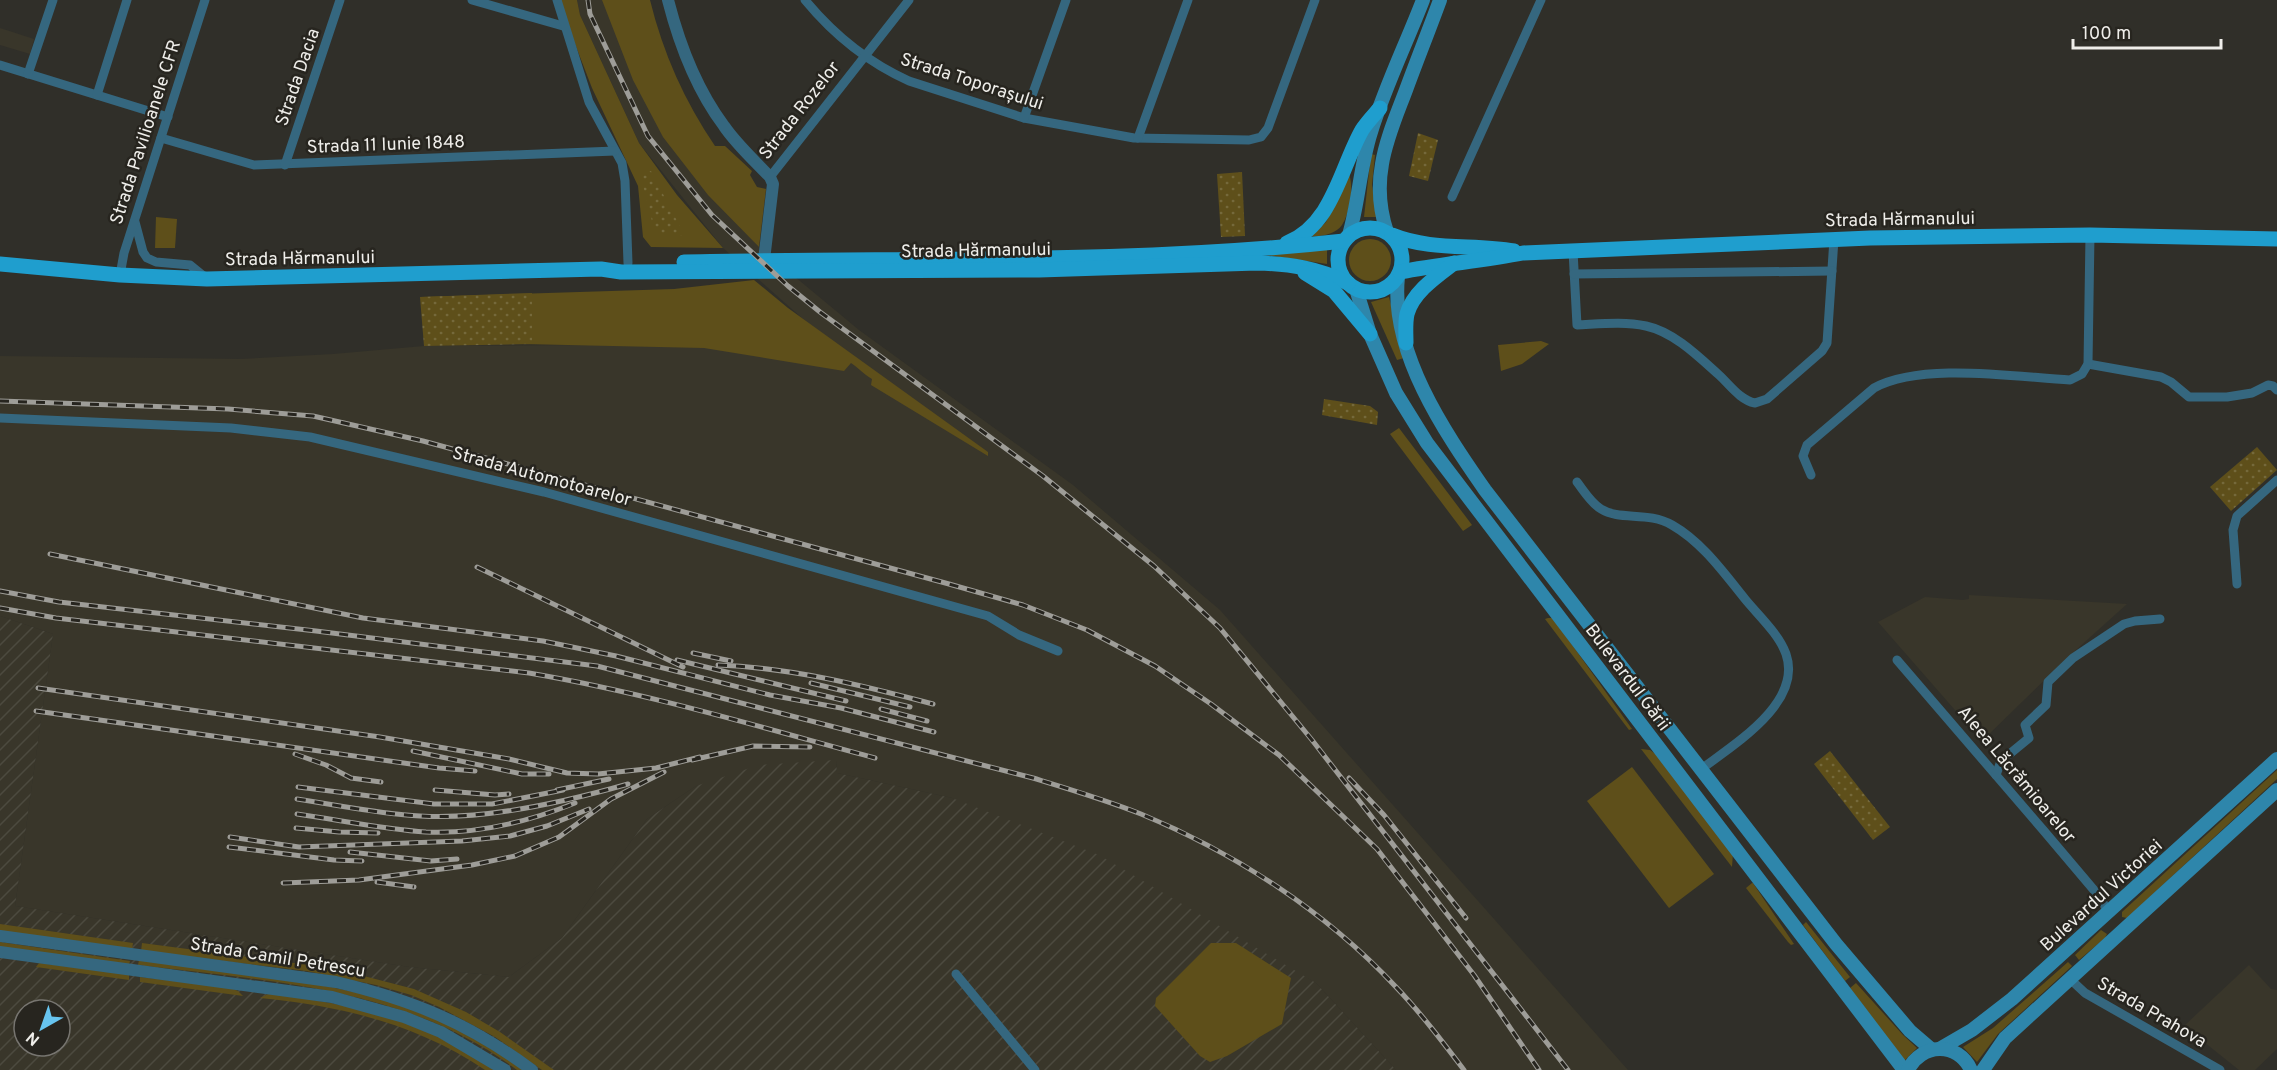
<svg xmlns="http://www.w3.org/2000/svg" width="2277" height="1070" font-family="Overpass,sans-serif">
<defs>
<pattern id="industrial-furrows" width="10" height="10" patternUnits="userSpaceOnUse" patternTransform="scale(1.5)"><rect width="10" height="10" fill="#39362a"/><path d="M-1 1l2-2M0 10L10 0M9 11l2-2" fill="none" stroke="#4c4a3f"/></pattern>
<pattern id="park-dots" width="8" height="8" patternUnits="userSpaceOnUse" patternTransform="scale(1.5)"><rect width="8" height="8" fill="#5e4f1a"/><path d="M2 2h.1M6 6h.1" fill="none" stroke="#75693b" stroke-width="1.8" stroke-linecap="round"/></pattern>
</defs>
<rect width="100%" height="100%" fill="#302f29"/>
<g fill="#39362a">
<polygon points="577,0 608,0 666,132 759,247 859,330 1073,485 1220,610 1628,1070 1396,1070 1316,983 952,798 837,773 836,761 696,786 647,819 562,938 509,977 409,967 15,906 53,634 0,616 0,356 241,359 333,354 424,346 775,344 847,358 723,248 639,143 580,15"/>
<polygon points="0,28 34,39 30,54 0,45"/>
<polygon points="1969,595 2127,604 2067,658 1982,741 1878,622 1925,597 1963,600 1969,599"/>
<polygon points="2249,965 2271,989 2277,990 2277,1049 2255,1070 2239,1070 2184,1026"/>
</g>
<path fill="url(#industrial-furrows)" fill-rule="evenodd" d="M0,616l53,18 -38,272 394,61 100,10 53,-39 85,-119 49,-33 63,-21 77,-5 1,13 115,25 147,57 217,128 80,87h-1396zM24,1010h36v36h-36z"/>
<g fill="#5e4f1a">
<polygon points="558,0 577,0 580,15 639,143 677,195 723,248 651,247 643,237 638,186 592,88"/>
<path d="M602,0h48c13,53 35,102 65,146h10l27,25 -2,4 7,12 9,2 -7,58 -51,-52 -45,-58 -30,-57z"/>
<polygon points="1371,154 1375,155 1372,185 1377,217 1364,217"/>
<path d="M1349,174c5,13 1,39 -7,51 -6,9 -21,12 -31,11l15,-14z"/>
<polygon points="156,217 177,219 175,248 155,248"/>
<circle cx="1370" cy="260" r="21"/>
<polygon points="1327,249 1327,264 1266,255"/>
<path d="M754,280l34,28 200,144v4l-117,-71 1,-6c-9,-5 -13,-11 -21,-16l-7,8 -140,-23 -183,-4 -101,-47 254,-8z"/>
<polygon points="1389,297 1404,358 1397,360 1371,302"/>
<polygon points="1541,341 1549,344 1522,364 1501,371 1498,345"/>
<polygon points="1399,428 1472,525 1463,531 1390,434"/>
<polygon points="1548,618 1553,618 1632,729 1629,730 1545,619"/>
<polygon points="1641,749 1650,750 1657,755 1733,853 1732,867"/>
<polygon points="1632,767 1714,874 1669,908 1587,801"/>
<polygon points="2277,770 2277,779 2127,918 2122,917 2122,912"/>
<polygon points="1752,883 1753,883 1794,944 1791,945 1788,942 1746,888"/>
<polygon points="1806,922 1850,977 1845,981 1803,925"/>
<polygon points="0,924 133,943 132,950 0,933"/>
<polygon points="2101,930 2107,934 2105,938 2079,960 2075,955"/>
<polygon points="0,942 130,961 129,965 0,947"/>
<polygon points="142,943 333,968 414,989 466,1012 500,1032 554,1070 542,1070 495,1037 439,1007 411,995 376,985 306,971 141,951"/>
<polygon points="1211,943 1236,943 1291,978 1282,1024 1227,1056 1210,1062 1200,1056 1155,1006 1156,998"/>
<path d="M139,960l154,19 89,19 76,30 67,42h-8c-110,-83 -248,-89 -379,-105z"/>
<polygon points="2068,962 2072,966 1998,1034 1977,1062 1963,1047 1993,1028"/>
<polygon points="39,963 129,974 129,980 36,967"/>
<polygon points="140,977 229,987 238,991 243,996 140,982"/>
<polygon points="1856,983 1903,1035 1917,1048 1903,1062 1850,988"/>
<path d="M270,993c51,8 101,15 149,35 27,11 51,27 77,42h-11c-68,-46 -144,-64 -225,-72z"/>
</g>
<g fill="url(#park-dots)">
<polygon points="1418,133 1438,140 1428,181 1409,176"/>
<polygon points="651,171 685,236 655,233 640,173"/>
<polygon points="1242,172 1245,236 1221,237 1217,174"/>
<polygon points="532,293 532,344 424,346 420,297"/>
<polygon points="1324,399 1370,406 1378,412 1377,425 1322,415"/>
<polygon points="2257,447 2277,470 2231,511 2210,487"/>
<polygon points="1830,751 1890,827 1873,840 1814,764"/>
</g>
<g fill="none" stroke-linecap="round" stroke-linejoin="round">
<g stroke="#35677f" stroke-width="9">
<polyline points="472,0 563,26"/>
<polyline points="557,0 589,102 622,163 625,181 628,263"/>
<path d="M805,0c28,34 64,63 104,81l115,37 110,20 115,2 12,-3 7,-9 47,-128"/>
<polyline points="0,65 168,117"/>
<polyline points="28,74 53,0"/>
<polyline points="97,95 127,0"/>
<polyline points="1024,118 1066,0"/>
<polyline points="161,138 254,165 615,151"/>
<polyline points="1138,138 1188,0"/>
<polyline points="285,165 340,0"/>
<polyline points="770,177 909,0"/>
<polyline points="1452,197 1541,0"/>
<polyline points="135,222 143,252 147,258 156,262 190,265 206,278"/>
<path d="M1573,251l4,74c22,-1 47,-4 69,1 28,6 53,31 73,49 11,10 21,25 36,28l12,-4 55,-48 5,-8 7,-104"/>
<polyline points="1574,274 1832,271"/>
<polyline points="120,275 124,253 205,0"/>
<polyline points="2088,364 2161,377 2171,382 2189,397 2227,397 2252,393 2268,385 2273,386 2277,390"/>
<polyline points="0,418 231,428 310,437 544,492 988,616 1019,635 1058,651"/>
<path d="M1811,475l-8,-19 4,-11 67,-57c48,-26 141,-11 196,-8l12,-6 6,-10 2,-129"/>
<path d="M1577,482c7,9 14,21 24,27 19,12 47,2 71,16 30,17 52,48 73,74 13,16 34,35 41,55 17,49 -53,91 -86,116"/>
<polyline points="2237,584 2233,530 2237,516 2277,480"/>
<polyline points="1897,660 2044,831 2099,896 2109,913"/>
<polyline points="1996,775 2001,761 2029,738 2025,725 2046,705 2048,682 2073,658 2124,624 2135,621 2160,619"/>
<polyline points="956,974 1035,1070"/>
<polyline points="2070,979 2085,993 2220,1070"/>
</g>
<g stroke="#35677f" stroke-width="12">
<path d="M668,0c11,43 29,90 56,126 13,19 30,34 46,51l3,7 -9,76"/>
<path d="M0,936l336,46c77,18 132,41 196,88"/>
<polyline points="0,952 332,997 404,1017 441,1032 505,1070"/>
</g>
<g stroke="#2e86ab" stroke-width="14">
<path d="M1387,232c-7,-21 -9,-46 -5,-68 4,-25 15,-50 24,-74 11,-30 23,-60 34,-90"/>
<path d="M1349,235c10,-34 11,-69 22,-103 14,-45 35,-88 52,-132"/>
<path d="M1398,277c-8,75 46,154 87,213l351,454 74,87 21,18"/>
<polyline points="1356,289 1370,334 1396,393 1427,443 1904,1070"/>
<polyline points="1941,1048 1972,1030 2012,999 2277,759"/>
<path d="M1908,1070c13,-27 50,-29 63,0"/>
<polyline points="1983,1070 2005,1038 2277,790"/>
</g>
<g stroke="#1f9ece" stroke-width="15">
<circle cx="1370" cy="260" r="32"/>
<path d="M1392,235c39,16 81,9 122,16"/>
<path d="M1287,243c46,-19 53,-74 75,-113 5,-8 12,-15 18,-22"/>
<path d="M684,262c220,-5 441,3 660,-21"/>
<path d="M0,264l120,11 87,4 394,-10 20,3 418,-2 218,-7c34,1 60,5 91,20"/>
<path d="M1400,272c41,-8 82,-11 123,-19l347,-15 220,-3 187,4"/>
<polyline points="1305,273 1334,291 1370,334"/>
<path d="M1406,343c0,-9 -1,-20 1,-29 6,-22 30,-38 47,-51"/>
</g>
<defs>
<g id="rail">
<polyline points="588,0 590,14 648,136 712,215 788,286 820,312 1043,476 1154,566 1220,628 1312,740 1568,1070"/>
<polyline points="0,401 228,409 313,416 423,441 949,584 1023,605 1087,630 1155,666 1211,704 1279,755 1377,849 1474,975 1539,1070"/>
<polyline points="50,554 363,618 543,641 616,656 770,695 841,708 934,732"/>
<polyline points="477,567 683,667"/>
<path d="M0,591l59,11 257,29 281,35 436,112c36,11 73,22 108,36 94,39 184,97 254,172 25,26 47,55 69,84"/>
<path d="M0,608l56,10 473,55c118,20 231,54 346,85"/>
<polyline points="693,653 731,661"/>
<polyline points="677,660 846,701"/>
<path d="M718,665c75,3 143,20 215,39"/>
<polyline points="811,683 910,707"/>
<polyline points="38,688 380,737 509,759 567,773 598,774 656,768 700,757"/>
<polyline points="881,709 927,721"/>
<polyline points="36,711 439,768 475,771"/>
<polyline points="413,751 522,774 549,774"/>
<polyline points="295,754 326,765 351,778 381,782"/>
<polyline points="692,760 753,746 810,747"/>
<polyline points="1349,778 1384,815 1466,918"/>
<polyline points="298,787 434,804 492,804 563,790"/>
<polyline points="435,790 495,795 509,794"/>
<polyline points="557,790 609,779"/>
<path d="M297,799c40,6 83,15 123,17 66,4 145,-14 208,-32"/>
<path d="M297,814c43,6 86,15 129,18 51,2 102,-10 149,-29"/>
<polyline points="296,828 339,832 378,833"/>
<polyline points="230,837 299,847 462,841 510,836 547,826 589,809"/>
<polyline points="229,847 334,860 362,861"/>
<polyline points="350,852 431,861 457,859"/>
<polyline points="377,882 414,887"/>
<polyline points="283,883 359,880 472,865 515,856 559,837 611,799 664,772"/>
</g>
</defs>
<use href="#rail" stroke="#9e9d98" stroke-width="5"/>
<use href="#rail" stroke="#27251f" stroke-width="3" stroke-dasharray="9" stroke-linecap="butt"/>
</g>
<g text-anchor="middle" stroke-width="5" stroke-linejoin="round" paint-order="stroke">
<g font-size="18" fill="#efeeea" stroke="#27251f">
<text transform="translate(297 77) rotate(-71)" y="6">Strada Dacia</text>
<text transform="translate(972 81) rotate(18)" y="6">Strada Toporașului</text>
<text transform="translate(799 110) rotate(-52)" y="6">Strada Rozelor</text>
<text transform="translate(145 132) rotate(-72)" y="6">Strada Pavilioanele CFR</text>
<text transform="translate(386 144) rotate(-2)" y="6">Strada 11 Iunie 1848</text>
<text transform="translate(1900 219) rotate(-1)" y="6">Strada Hărmanului</text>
<text transform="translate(976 250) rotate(-1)" y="6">Strada Hărmanului</text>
<text transform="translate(300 258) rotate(-1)" y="6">Strada Hărmanului</text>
<text transform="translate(542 476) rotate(15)" y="6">Strada Automotoarelor</text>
<text transform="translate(1628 677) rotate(53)" y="6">Bulevardul Gării</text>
<text transform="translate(2017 774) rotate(50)" y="6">Aleea Lăcrămioarelor</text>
<text transform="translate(2101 895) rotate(-42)" y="6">Bulevardul Victoriei</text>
<text transform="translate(278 957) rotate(9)" y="6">Strada Camil Petrescu</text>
<text transform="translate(2152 1012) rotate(30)" y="6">Strada Prahova</text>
</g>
</g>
<g transform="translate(42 1028) rotate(220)"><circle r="28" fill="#27251f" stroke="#777570" stroke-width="1.5"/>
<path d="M0-4.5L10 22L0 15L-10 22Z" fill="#67c4ef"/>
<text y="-9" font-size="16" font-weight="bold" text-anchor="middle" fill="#efeeea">N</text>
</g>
<path d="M2073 39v9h148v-9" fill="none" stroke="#efeeea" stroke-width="3"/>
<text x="2082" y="39" font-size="18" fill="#efeeea" stroke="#27251f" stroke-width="4.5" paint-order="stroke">100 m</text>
</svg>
